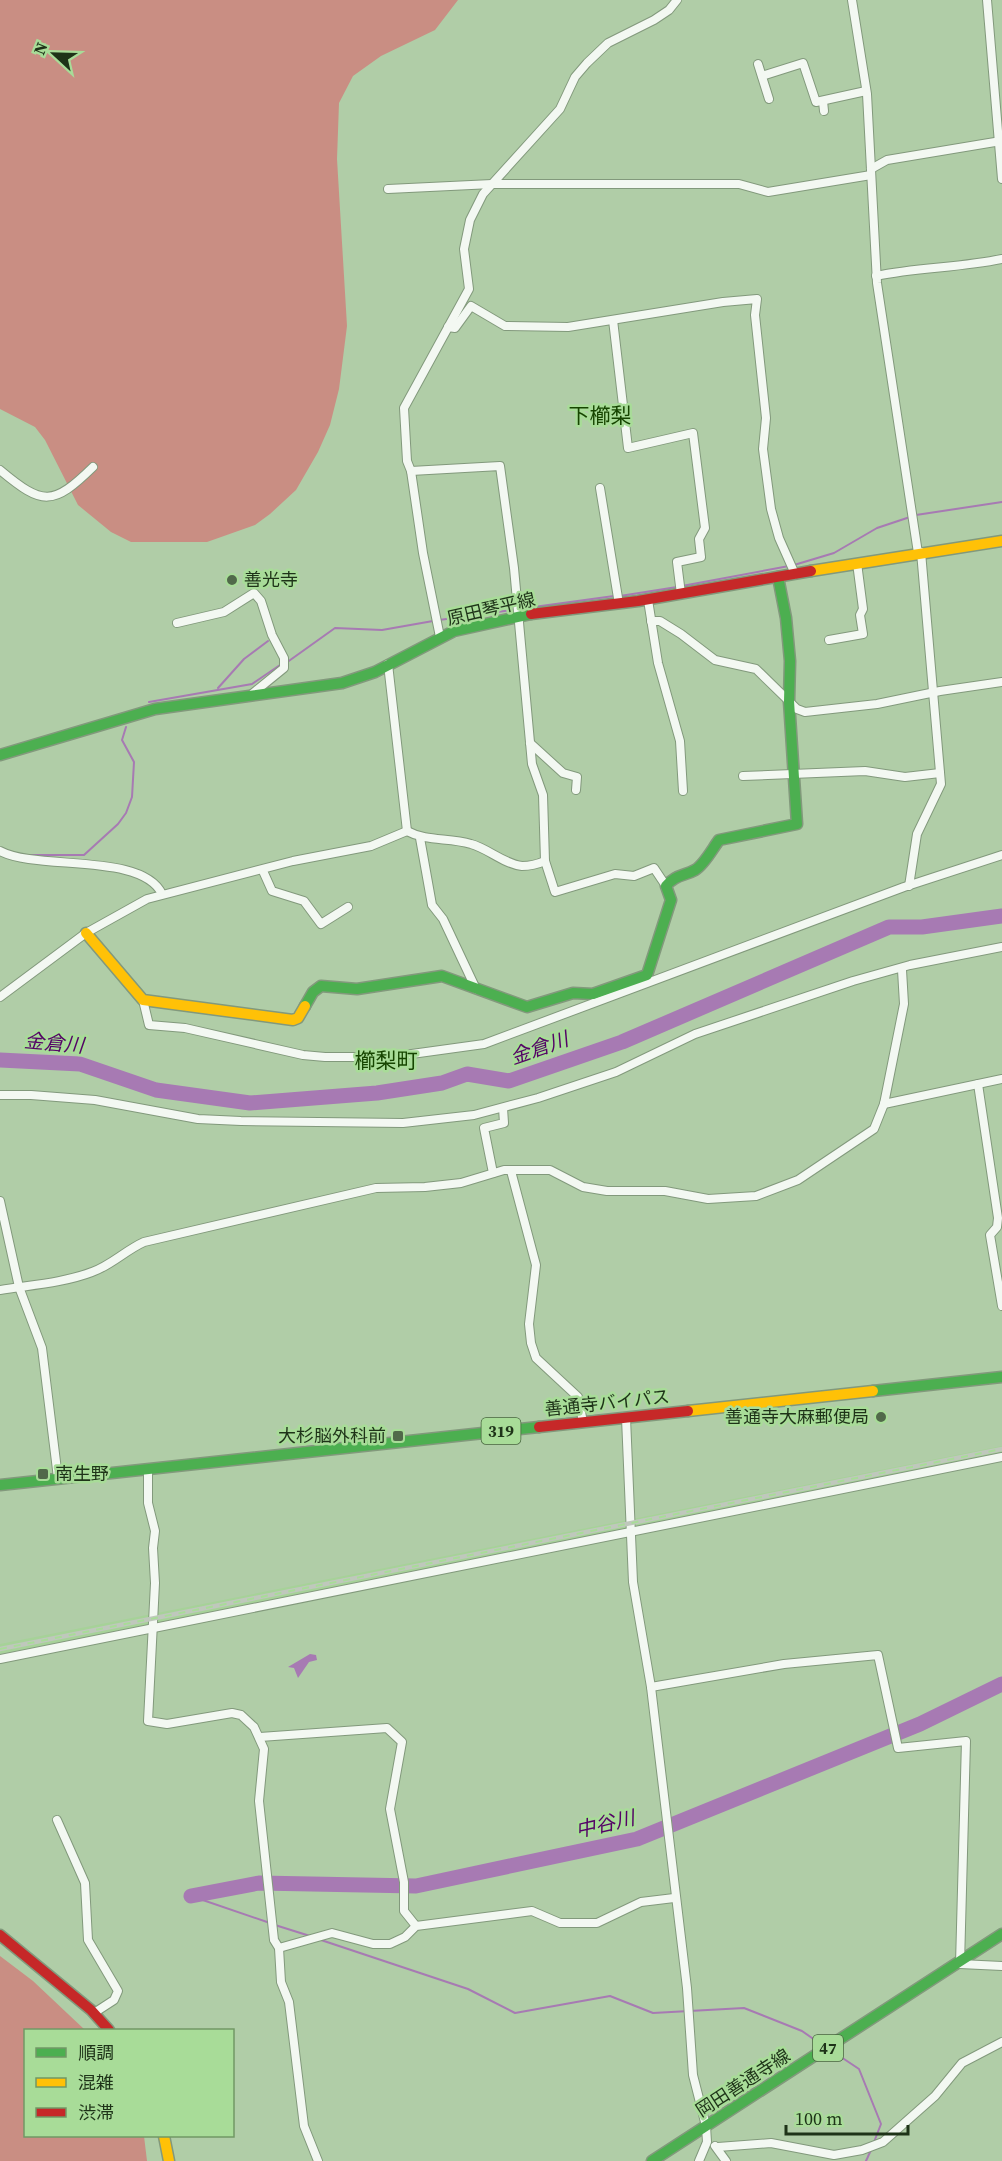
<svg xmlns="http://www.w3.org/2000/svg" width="1002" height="2161" font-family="'Source Serif 4','Noto Sans JP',serif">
<rect width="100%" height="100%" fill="#b0cda7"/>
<polygon fill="#a6d298" points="1002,1446 1002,1453 0,1654 0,1644"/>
<g fill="#c98e83">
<polygon points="0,0 458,0 435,30 381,56 353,76 339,103 337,159 347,326 339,389 330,425 318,452 296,490 270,514 255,525 207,542 131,542 111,532 78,505 45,440 35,427 0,409"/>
<polygon points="0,1956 33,1981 85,2030 26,2030 26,2136 144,2136 147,2161 0,2161"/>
</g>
<polygon fill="#a77ab3" points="310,1654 316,1655 317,1660 309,1662 298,1678 294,1668 288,1667"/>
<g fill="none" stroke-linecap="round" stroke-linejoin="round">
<g stroke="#a77ab3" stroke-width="2">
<polyline points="916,515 1002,502"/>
<polyline points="794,565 834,553 877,528 910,517"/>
<polyline points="682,586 789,566"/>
<polyline points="620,596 677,587"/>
<polyline points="439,620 614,596"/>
<polyline points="286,663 335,628 382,630 433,621"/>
<polyline points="218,688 244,659 268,641"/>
<polyline points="149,702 252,684 280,665"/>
<polyline points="29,855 84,855 118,824 126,813 132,797 134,762 122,740 126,727"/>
<polyline points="191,1896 270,1923"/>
<polyline points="275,1925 310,1936"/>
<polyline points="321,1940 468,1989 515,2013 610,1996 653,2013 744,2008 802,2031 822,2045"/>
<polyline points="832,2051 859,2069 881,2124 874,2142"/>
<polyline points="866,2161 871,2150"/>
</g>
<g stroke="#a77ab3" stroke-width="15">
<polyline points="0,1060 80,1064 156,1090 250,1103 377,1093 442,1083 467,1074 509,1081 622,1042 889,927 922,927 1002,916"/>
<polyline points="191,1896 259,1883 416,1886 637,1839 920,1724 1002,1684"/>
</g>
<defs>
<g id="street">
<polyline points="852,0 867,94 877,283 918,553"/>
<polyline points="987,0 1002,179"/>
<polyline points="758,64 769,99"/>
<polyline points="762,76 803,63 816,102 866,91"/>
<polyline points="823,101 824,111"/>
<polyline points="871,169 887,160 1001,141"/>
<polyline points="388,189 492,184 739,184 768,192 871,175"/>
<path d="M876,276c42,-9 84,-8 126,-17"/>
<polyline points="613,320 628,448 693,433 705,528 699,539 701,557 677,562 681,594"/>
<polyline points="448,327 455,328 471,306 505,326 568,327 723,302 757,299 755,315 766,418 763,449 771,509 779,538 795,574"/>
<path d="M0,470c43,36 53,36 93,-3"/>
<polyline points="600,488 619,604"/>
<polyline points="648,600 658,663 680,741 683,791"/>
<polyline points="651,621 660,621 681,634 715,660 756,669 797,709 805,712 877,704 940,691 1002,682"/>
<polyline points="177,623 224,612 254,593 261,601 272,635 284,658 284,668 252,694"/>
<polyline points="440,637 423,553 411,471 407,461 404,408 469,289 464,249 470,220 483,194 560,109 575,77 587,63 608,43 654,20 669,10 677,0"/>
<polyline points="829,640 863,634 860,615 863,609 857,563"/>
<polyline points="388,664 407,831"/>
<polyline points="530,743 563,773 577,777 576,790"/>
<polyline points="743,776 865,771 905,777 940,773"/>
<path d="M407,831c20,11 42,6 64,13 16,4 33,20 51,22 7,0 16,-2 23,-5l-2,-66 -11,-31 -18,-196 -14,-102 -89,5"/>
<polyline points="420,838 432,905 443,919 476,989"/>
<path d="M0,851c37,20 142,1 162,43"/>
<polyline points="545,861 555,892 615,874 634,876 654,868 666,886"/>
<polyline points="263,871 272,891 304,901 321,924 348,907"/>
<polyline points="909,886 917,834 941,784 921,552"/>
<polyline points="0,997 86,933 147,899 293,861 371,846 407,831"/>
<polyline points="143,1000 149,1025 185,1028 303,1055 325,1057 390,1057 484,1044 904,887 1002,855"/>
<polyline points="978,1084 998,1218 997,1227 990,1235 1002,1306"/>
<polyline points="0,1095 31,1095 95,1100 198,1119 241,1121 403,1123 474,1115 538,1098 616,1072 695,1034 853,981 910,965 1002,947"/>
<polyline points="884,1104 1002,1079"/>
<polyline points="511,1171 536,1265 529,1324 531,1343 536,1358 578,1397 583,1422"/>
<polyline points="493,1173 484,1128 504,1123 503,1108"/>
<polyline points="0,1201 19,1287 42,1348 58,1478"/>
<path d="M0,1290c30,-5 63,-7 92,-18 18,-6 34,-22 52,-30l232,-54 49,-1 36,-4 43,-13h46l33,17 24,4h58l43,8 48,-3 42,-16 76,-51 10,-25 20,-100 -2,-34"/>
<polyline points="626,1418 633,1582 651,1687 687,1988 693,2075 706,2126 707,2142 699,2161"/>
<polyline points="148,1470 148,1503 155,1531 153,1548 155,1583 148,1721 167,1724 232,1713 241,1715 254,1727 264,1749 259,1801 274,1940 279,1948 281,1982 289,2002 304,2126 318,2161"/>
<polyline points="0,1659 1002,1457"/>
<polyline points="651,1687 784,1664 878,1655 898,1748 966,1741 960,1964 1002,1966"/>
<polyline points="260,1737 387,1728 402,1742 390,1809 404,1882 404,1911 416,1926"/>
<polyline points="57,1820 85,1883 88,1940 118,1991 114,2000 94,2013"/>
<polyline points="279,1948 332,1933 373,1944 390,1944 405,1937 416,1926 532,1911 560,1923 597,1923 641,1902 674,1898"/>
<polyline points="715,2146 726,2161"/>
<polyline points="718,2147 771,2143 834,2155 862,2150 883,2142 935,2096 962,2063 1002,2042"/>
</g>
<g id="fast">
<polyline points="0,755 155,709 342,683 375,672 454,631 531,614"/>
<path d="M305,1006l8,-14 8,-6 36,3 85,-13 85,31 46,-14 20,1 54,-19 24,-75 -5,-14c9,-11 18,-10 29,-16 9,-5 18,-22 24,-30l78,-16 -8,-123 1,-40 -4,-43 -8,-41"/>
<polyline points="873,1391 1002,1377"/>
<polyline points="0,1485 539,1427"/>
<polyline points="652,2161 1002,1934"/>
</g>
<g id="slow">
<polyline points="811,571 1002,541"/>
<polyline points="86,933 143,1000 293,1020 298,1018 305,1006"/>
<polyline points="688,1411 873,1391"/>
<polyline points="164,2136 169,2161"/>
</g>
<g id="jam">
<polyline points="531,614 638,601 811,571"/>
<polyline points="539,1427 688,1411"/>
<polyline points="0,1935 91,2010 109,2030"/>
</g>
</defs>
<use href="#street" stroke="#82997c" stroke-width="10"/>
<use href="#fast" stroke="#82997c" stroke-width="13"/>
<use href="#slow" stroke="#82997c" stroke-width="13"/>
<use href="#jam" stroke="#82997c" stroke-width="13"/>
<use href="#street" stroke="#f3f8f2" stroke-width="8"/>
<use href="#fast" stroke="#4caf50" stroke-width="10"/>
<use href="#slow" stroke="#ffc107" stroke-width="10"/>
<use href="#jam" stroke="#c62828" stroke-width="10"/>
<defs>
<polyline id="rail" points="0,1649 1002,1449"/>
</defs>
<use href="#rail" stroke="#bfc8bc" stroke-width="4.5"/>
<use href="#rail" stroke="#a8dc98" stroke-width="2" stroke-dasharray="7" stroke-linecap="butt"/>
</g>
<g fill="#51694a" stroke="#a8dc98" stroke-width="2">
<circle cx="232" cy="580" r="6"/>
<circle cx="881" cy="1417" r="6"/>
<rect x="392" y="1430" width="12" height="12" rx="3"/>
<rect x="37" y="1468" width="12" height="12" rx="3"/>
</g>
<g text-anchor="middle" stroke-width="5" stroke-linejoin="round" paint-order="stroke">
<g fill="#a8dc98" stroke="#47663e" stroke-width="1.5">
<rect x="481.5" y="1418" width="39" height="26" rx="4.5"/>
<rect x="813" y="2035" width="30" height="26" rx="4.5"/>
</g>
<g font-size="16" font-weight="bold" fill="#1e3318">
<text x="501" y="1437">319</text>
<text x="828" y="2054">47</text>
</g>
<g font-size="18" fill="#1e3318" stroke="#a8dc98" text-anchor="start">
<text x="244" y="586">善光寺</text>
<text x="869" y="1423" text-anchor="end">善通寺大麻郵便局</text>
<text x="386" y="1442" text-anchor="end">大杉脳外科前</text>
<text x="55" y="1480">南生野</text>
</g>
<g font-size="18" fill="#1e3318" stroke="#a8dc98">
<text transform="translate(491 609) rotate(-13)" y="6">原田琴平線</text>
<text transform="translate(607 1403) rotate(-6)" y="6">善通寺バイパス</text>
<text transform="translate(743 2083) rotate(-33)" y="6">岡田善通寺線</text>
</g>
<g font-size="20" font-style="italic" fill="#540366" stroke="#a8dc98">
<text transform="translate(54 1043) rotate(5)" y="7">金倉川</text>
<text transform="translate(539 1048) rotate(-19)" y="7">金倉川</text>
<text transform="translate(605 1824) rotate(-13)" y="7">中谷川</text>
</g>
<g font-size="21" fill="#164500" stroke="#a8dc98">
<text x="600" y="423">下櫛梨</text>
<text x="386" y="1068">櫛梨町</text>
</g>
</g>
<rect x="24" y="2029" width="210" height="108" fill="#a8dc98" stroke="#719865" stroke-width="1.5"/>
<rect x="36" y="2048" width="30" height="9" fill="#4caf50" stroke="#719865" stroke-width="1.5"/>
<text x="78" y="2059" font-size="18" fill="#1e3318">順調</text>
<rect x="36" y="2078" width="30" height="9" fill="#ffc107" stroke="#719865" stroke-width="1.5"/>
<text x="78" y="2089" font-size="18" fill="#1e3318">混雑</text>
<rect x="36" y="2108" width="30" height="9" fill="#c62828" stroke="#719865" stroke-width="1.5"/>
<text x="78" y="2119" font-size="18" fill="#1e3318">渋滞</text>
<g transform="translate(54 54) rotate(292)" stroke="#a8dc98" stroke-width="4.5" paint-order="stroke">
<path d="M0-4.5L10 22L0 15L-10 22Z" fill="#1e3318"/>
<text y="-9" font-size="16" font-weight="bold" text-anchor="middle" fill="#1e3318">N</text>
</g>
<path d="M786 2125v9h122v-9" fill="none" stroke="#1e3318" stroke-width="3"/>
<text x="795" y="2125" font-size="18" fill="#1e3318" stroke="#a8dc98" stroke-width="4.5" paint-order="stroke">100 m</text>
</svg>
